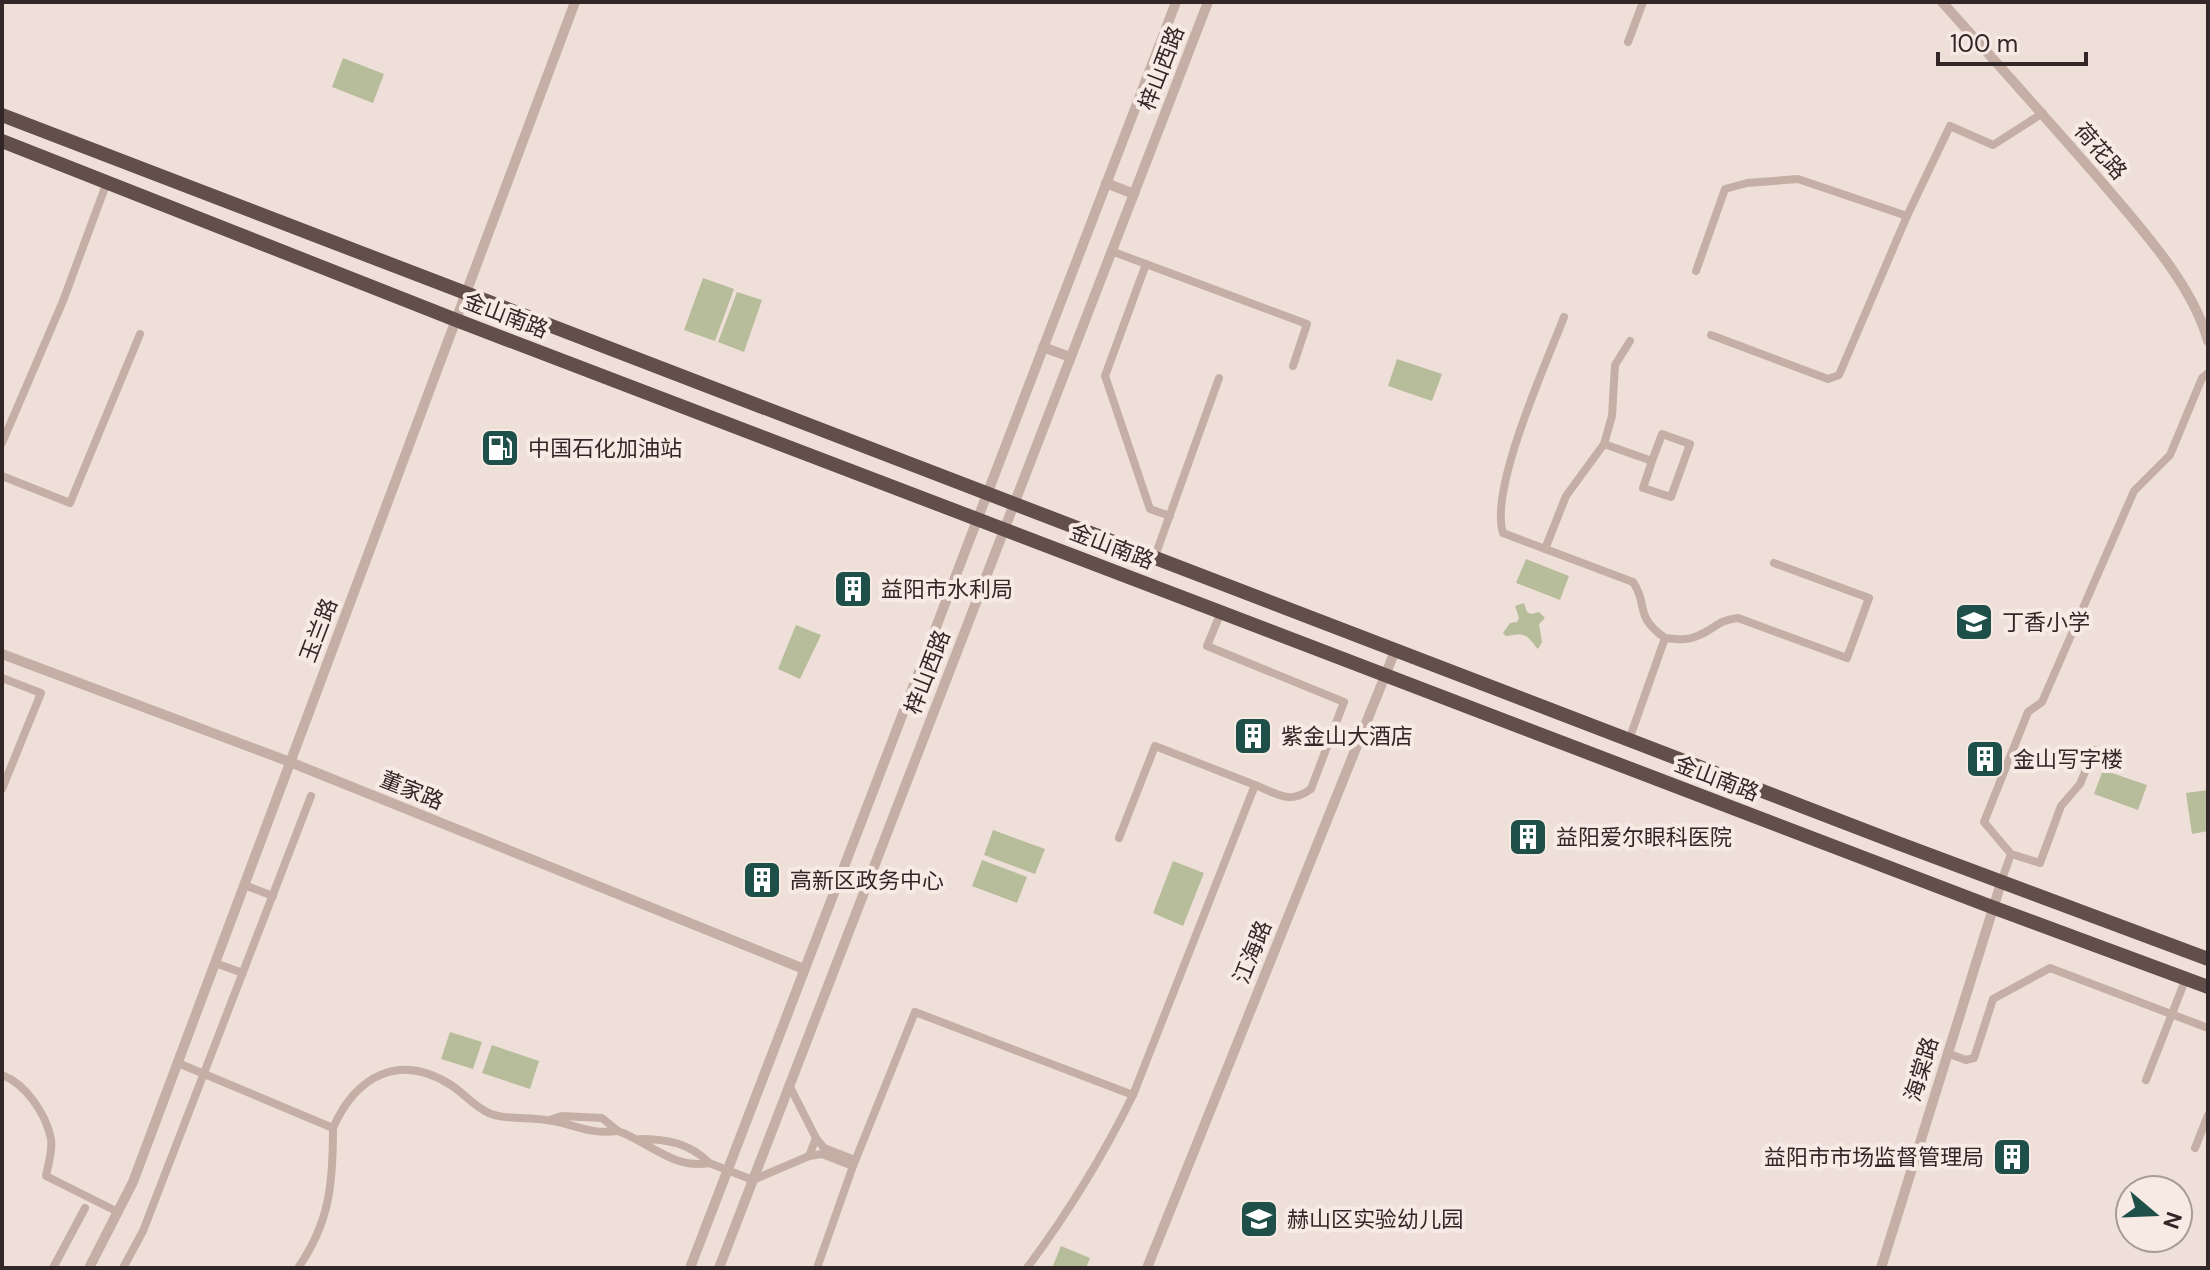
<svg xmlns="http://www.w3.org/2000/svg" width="2210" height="1270" font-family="'DM Sans','Noto Sans SC',sans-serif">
<rect width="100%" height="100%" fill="#eee0d8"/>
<g fill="#b7bc9a">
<polygon points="343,58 384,74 373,103 332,87"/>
<polygon points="703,278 734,289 715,341 684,330"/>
<polygon points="737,292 762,300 744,352 718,342"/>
<polygon points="1397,359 1442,374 1432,401 1388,386"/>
<polygon points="1526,559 1569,576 1560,600 1516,583"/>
<path d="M1524,603l3,9 4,2 8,-2 6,6 -6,6 3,18 -4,7c-13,-16 -12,-16 -32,-13l-3,-3 7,-10 7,-1 2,-4 -4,-12z"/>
<polygon points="796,625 821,635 800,679 778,669"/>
<polygon points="2103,770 2147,785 2138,810 2094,794"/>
<polygon points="2208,790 2208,831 2192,834 2186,793"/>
<polygon points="993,830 1045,849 1035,874 984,855"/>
<polygon points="982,860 1027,877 1017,903 972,886"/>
<polygon points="1173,861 1204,873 1183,926 1153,913"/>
<polygon points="450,1032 482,1042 473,1069 441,1059"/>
<polygon points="492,1045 539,1061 530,1089 482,1073"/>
<polygon points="1061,1246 1090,1258 1086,1268 1052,1268"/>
</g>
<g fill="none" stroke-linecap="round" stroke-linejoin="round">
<g stroke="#c5aea6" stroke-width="8">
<polyline points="1628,42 1643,2"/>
<polyline points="1111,251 1307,324 1293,366"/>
<polyline points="1146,264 1105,376 1150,509 1170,516"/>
<polyline points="1696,271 1725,189 1747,183 1798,179 1907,216 1950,126 1993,145 2043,113"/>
<path d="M1564,317c-18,47 -75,172 -61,216l130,49c16,23 0,33 32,56"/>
<polyline points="1711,335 1828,379 1839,375 1907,216"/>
<polyline points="2,443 63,301 107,182"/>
<polyline points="1604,444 1652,461 1643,488 1671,497 1690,444 1662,434 1652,461"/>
<polyline points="2,476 70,503 140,334"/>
<polyline points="1545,549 1566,496 1604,444 1612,416 1615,365 1630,341"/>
<polyline points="1154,559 1219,378"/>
<polyline points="2,678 41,693 2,789"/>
<path d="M1629,740l36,-102c11,1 22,3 32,-2 17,-6 20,-16 41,-18l109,40 22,-60 -95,-35"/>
<polyline points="1119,838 1155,746 1255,785"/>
<polyline points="2011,854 2040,863 2061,806 2080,784 2094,750"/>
<polyline points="2001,882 2011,854 1984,822 2028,712 2042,702 2134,491 2170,455 2202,378 2208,373"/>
<polyline points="244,885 273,896"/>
<polyline points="215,963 243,973"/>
<polyline points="1947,1053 1966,1060 1974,1058 1993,999 2050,968 2208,1028"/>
<path d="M178,1063l155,65c23,-52 66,-76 118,-43 14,9 24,23 40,29 17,6 37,3 55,6 28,3 41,15 72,11l-16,-13 -40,-2 -13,4"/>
<path d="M2,1075c24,9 44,39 49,64 2,11 -3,26 -5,37l72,36"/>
<polyline points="2146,1080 2186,978"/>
<path d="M1133,1095l122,-310c23,9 34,20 56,4l33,-87 -137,-56 14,-34"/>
<path d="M618,1131c31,11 56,39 91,32 -19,-20 -42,-24 -69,-24"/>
<polyline points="816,1138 824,1148 855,1160"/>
<polyline points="2195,1148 2208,1115"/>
<polyline points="809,1156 822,1154 853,1166"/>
<polyline points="709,1163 753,1180 809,1156 816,1138 789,1085"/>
<polyline points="53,1268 85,1208"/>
<polyline points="123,1268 143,1231 311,796"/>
<path d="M298,1268c32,-46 35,-85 35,-140"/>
<path d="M817,1268l36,-102 62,-154 218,83c-30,61 -65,118 -106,173"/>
</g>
<g stroke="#c5aea6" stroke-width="10">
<path d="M1942,2c53,59 106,118 158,178 39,46 92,103 108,161"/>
<polyline points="1106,183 1134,194"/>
<polyline points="1043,347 1070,357"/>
<polyline points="2,654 290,762 804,969"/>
<polyline points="89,1268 133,1182 575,2"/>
<polyline points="690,1268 1176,2"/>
<polyline points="719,1268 1208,2"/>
<polyline points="1147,1268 1395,651"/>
<polyline points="1881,1268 2001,883"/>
</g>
<g stroke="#624e4b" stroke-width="14">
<polyline points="2,115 1895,842 2208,959"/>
<polyline points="2,141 456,320 1992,907 2208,987"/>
</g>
</g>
<defs>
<symbol id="fuel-square" viewBox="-11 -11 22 22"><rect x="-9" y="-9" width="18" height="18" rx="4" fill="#1f4f49" stroke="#f7eae4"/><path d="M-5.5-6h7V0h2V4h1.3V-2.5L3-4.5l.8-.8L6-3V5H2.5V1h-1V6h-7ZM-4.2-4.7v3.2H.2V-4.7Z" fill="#fff"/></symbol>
<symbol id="building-square" viewBox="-11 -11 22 22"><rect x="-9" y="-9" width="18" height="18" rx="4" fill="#1f4f49" stroke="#f7eae4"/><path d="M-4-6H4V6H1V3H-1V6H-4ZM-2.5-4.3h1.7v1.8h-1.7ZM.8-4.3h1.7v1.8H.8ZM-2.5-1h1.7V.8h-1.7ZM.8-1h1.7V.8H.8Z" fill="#fff"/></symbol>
<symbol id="school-square" viewBox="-11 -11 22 22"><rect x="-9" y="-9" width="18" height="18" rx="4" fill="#1f4f49" stroke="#f7eae4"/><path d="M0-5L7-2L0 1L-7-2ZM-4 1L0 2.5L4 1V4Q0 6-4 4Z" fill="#fff"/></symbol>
</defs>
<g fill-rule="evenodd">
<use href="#fuel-square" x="478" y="426" width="44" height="44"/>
<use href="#building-square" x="831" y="567" width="44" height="44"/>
<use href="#school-square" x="1952" y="600" width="44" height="44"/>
<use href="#building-square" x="1231" y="714" width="44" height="44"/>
<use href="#building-square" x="1963" y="737" width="44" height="44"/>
<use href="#building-square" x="1506" y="815" width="44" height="44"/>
<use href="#building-square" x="740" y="858" width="44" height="44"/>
<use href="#building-square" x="1990" y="1135" width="44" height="44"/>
<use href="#school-square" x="1237" y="1197" width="44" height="44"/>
</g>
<g text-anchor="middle" stroke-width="8" stroke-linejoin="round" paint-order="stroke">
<g font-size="22" fill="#322726" stroke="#f7eae4">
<text transform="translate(1161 68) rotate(-69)" y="8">梓山西路</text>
<text transform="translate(2101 151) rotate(49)" y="8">荷花路</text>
<text transform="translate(506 315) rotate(21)" y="8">金山南路</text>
<text transform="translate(1112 546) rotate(21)" y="8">金山南路</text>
<text transform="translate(318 630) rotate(-69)" y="8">玉兰路</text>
<text transform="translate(927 672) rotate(-69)" y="8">梓山西路</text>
<text transform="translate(1717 778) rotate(21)" y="8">金山南路</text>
<text transform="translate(412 790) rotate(22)" y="8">董家路</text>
<text transform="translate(1252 952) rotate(-68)" y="8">江海路</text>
<text transform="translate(1921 1069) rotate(-73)" y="8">海棠路</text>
</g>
<g font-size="22" fill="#322726" stroke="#f7eae4" text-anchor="start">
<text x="528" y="456">中国石化加油站</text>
<text x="881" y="597">益阳市水利局</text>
<text x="2002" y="630">丁香小学</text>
<text x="1281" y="744">紫金山大酒店</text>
<text x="2013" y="767">金山写字楼</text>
<text x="1556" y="845">益阳爱尔眼科医院</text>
<text x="790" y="888">高新区政务中心</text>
<text x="1984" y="1165" text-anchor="end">益阳市市场监督管理局</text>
<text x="1287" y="1227">赫山区实验幼儿园</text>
</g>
</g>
<rect width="2210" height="1270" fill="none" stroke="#322726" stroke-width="8"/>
<g transform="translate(2154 1214) rotate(109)"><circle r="38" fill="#f7eae4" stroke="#a89c98" stroke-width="2"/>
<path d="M0-6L14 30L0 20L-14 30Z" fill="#1f4f49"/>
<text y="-12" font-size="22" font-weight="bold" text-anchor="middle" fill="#322726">N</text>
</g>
<path d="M1938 52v12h148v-12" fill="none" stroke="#322726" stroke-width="4"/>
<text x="1950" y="52" font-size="24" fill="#322726" stroke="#f7eae4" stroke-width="6" paint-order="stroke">100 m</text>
</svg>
